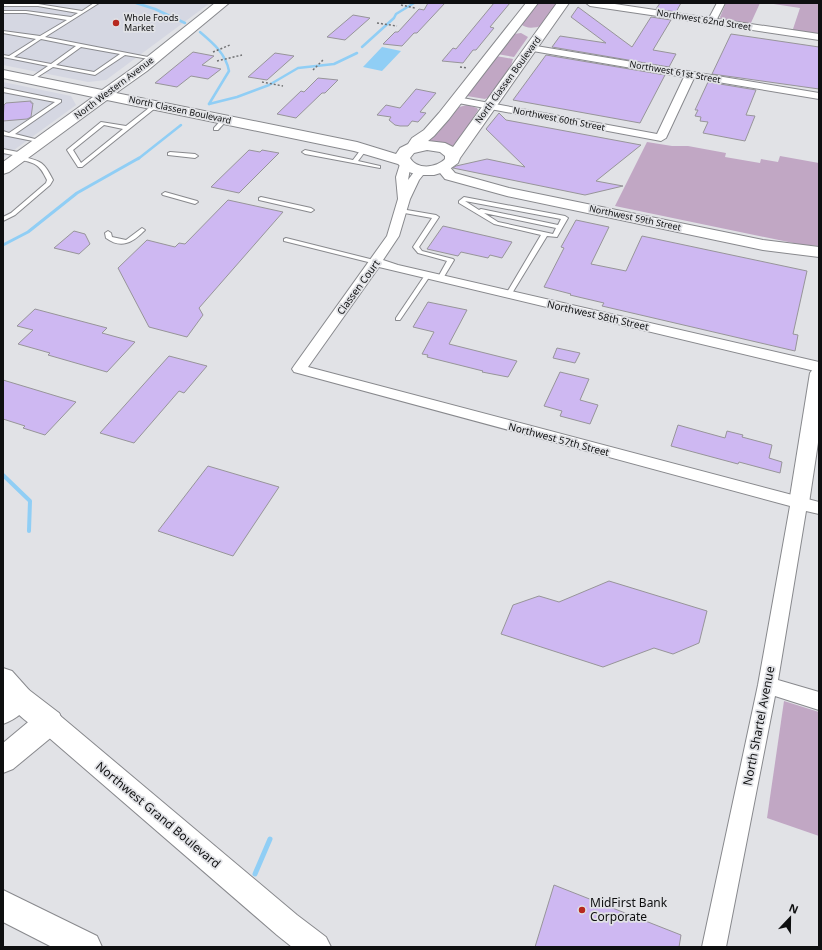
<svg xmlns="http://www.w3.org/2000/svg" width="822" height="950" font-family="'Noto Sans',sans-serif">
<rect width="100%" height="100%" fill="#e1e2e6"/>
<g fill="#d5d7e2">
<polygon points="3,3 210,3 106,80 88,82 3,65"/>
<polygon points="3,82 71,96 76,105 3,158"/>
</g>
<g fill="#c1a7c4">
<path d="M537,3h21l-17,23c-7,2 -15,3 -20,-2z"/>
<polygon points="726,3 760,3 750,25 721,19 720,17"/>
<polygon points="767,3 819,3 819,36 792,32 800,8"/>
<polygon points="521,33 528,37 514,57 497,54 514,34"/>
<polygon points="496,56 513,59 510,69 489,97 485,99 467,96"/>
<polygon points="467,105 477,108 478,110 453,150 424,143 438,133 459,107"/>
<polygon points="647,142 672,146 688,146 726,153 725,157 760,163 761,159 778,162 780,156 819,163 819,246 803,245 615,206"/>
<polygon points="784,701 819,712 819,836 767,818"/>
</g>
<polygon fill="#90cef5" points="382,47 401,51 382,71 363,67"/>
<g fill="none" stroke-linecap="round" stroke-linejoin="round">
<g stroke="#90cef5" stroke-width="2.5">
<polyline points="136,3 155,9 185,23"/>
<path d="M200,32c13,11 26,22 29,39l-20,33"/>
<polyline points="362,47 394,18 396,14 414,3"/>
<polyline points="209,104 237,97 269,85 298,68 334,64 357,53"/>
<polyline points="138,159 181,125"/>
</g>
<polyline stroke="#90cef5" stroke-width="3" points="3,245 28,232 77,193 139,158"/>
<polyline stroke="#90cef5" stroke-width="4" points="3,475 30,501 29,531"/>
<polyline stroke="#90cef5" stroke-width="5" points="255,874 270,839"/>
</g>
<g fill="#ceb8f2" stroke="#979599">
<polygon points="428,3 445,3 417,33 414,33 402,46 383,44 395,32 398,32 419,9 424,10"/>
<polygon points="494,3 510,3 490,27 494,28 476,50 473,50 463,63 442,61 453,48 456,49"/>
<polygon points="660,3 681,3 676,12 656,9"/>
<polygon points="578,7 632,47 651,17 671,20 653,50 676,54 669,67 552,47 560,36 606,43 571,17"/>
<polygon points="353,15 370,18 345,40 327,37"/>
<polygon points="731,34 819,47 819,89 712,74"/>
<polygon points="193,52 214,56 202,65 221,69 208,79 191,76 177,87 155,83"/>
<polygon points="275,53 294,56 267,80 248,77"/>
<polygon points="546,55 665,75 640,123 513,100"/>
<polygon points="318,78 338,80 325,93 322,93 296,118 277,114 301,91 304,92"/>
<polygon points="708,82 756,90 746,115 755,116 745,141 703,133 708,122 700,121 701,117 695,116 698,110 695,110"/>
<polygon points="416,89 436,93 420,112 426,113 418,122 412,121 408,126 400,126 395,125 389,120 391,117 377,115 386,105 400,108"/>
<polygon points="31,101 31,103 33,103 31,117 27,119 3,121 4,105 6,103"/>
<polygon points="499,113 506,120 641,145 596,181 623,186 585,195 453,168 456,166 487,159 525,167 486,129"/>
<polygon points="249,150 260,152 262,150 279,153 239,193 211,187"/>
<polygon points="228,200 283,212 199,308 203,315 187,337 149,327 118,268 147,240 175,247 179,243 185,244"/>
<polygon points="576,220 609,227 591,264 626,271 642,236 807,271 793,334 798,335 795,351 602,306 604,303 570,295 571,294 544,287 564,248 561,247"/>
<polygon points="443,226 491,237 512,242 502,258 490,255 488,258 461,252 458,256 427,249"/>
<polygon points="74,231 85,234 90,244 79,254 54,248"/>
<polygon points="428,302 467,310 449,344 517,361 508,377 482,372 483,371 427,357 428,355 422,354 434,332 413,327"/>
<polygon points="35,309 107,328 102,333 135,342 107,372 48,355 50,353 18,344 33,330 17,326"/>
<polygon points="557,348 580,353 575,363 553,358"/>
<polygon points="169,356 207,366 184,393 179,391 134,443 100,433"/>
<polygon points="560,372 589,379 580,400 598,405 590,424 560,416 562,411 544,406"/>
<polygon points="3,380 33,389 76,402 45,435 23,428 25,426 3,419"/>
<polygon points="678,425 725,438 727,431 743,435 742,437 772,445 769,458 782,462 780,473 739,462 738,464 671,446"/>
<polygon points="208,466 279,487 233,556 158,531"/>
<polygon points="609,581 707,611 699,643 673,654 654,648 603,667 501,634 513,605 539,596 559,602"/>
<polygon points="554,885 681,935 679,947 535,947"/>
</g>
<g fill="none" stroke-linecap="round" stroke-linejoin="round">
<defs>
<g id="service">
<path d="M94,3h5l-54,34 108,21h2v2l-30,-5 -30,20 -42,-8 -22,14h-2v-2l19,-13 -45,-9v-2l6,1 27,-17 -33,-6v-2l37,5 27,-16 -41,-7h-23v-2h23l45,6 7,-4 -40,-7h-35v-2h35l44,7zM41,39l35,7 -25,18 -37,-7zM81,47l39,7 -26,18 -38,-7z"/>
<polygon points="3,88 61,100 61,102 15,134 43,141 43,143 3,135 3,131 9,133 55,102 3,92"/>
<path d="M154,104l5,1 -77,62h-4l-11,-17 1,-1 33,-27 25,4zM104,125l19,4 -42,34 -8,-13z"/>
<polygon points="222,119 227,120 218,130 214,130 214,128"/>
<polygon points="364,147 367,149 358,161 380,166 380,168 305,154 302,152 305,150 353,160 362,148"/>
<polygon points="3,149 23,153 26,155 23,157 3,153"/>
<polygon points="170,152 195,154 198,156 195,158 168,155 168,153"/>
<path d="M19,156c21,5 24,4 34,24l-3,5 -35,30 -12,6v-4l8,-4 35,-30 1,-3c-8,-17 -12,-17 -30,-21l-1,-1z"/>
<polygon points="165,192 197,201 198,202 195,204 163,195 162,194"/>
<polygon points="261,197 311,208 314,210 311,212 259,200 259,198"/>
<path d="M464,197l101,19 3,2 -11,19 -10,-1 -36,59h-4l-1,-1 35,-59 -47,-11 -35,-21v-2zM465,201l96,18 -3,6 -77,-16 -2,1zM484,213l72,15 -3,6 -55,-12z"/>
<polygon points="401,209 436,215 439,217 419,247 422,251 453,259 454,260 442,280 438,280 437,279 447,261 418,253 413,247 432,218 399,212 399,210"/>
<path d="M142,228l3,2 -1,1c-12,12 -23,18 -38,7l-1,-5 3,-2 3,2 1,4 14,3z"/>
<polygon points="286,238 378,261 379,262 376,264 284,241 284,239"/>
<polygon points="427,274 430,276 400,320 396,320 396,318 425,275"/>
</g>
<g id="minor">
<polygon points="586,3 608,3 709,18 717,3 725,3 717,19 819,34 819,40 590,6"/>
<polygon points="530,45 819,93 819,99 694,78 666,138 661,141 453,102 452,100 453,98 457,97 657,134 684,77 527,50 525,48 527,46"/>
<polygon points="405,160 411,163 408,180 417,168 425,168 427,170 419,180 410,199 399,236 383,260 398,265 819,362 819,372 379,267 308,367 819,502 819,514 806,511 778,680 819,692 819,710 775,696 726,947 702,947 758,685 790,506 294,372 292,369 294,366 387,236 398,199 396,177 401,161"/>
</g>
<g id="tertiary">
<polygon points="443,164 448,165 455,173 509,188 763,240 819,247 819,257 763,250 507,196 445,179 436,168 438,165"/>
<polygon points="819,367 819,436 809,503 806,508 799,511 792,508 789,503 810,373 813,369"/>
<polygon points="49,711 58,714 297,915 326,937 331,947 292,947 277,935 40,730 37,722 40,714"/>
</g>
<g id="secondary">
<path d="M215,3h14l-82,68 -31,22 241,49 39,12 4,-6 8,-4 4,-6 12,-8 15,-17 87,-110h12l-89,116 -15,17 -6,5 17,2 8,4 104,-144h12l-109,155 -2,5 -11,8 -13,4h-16l-12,-4 -8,-7 -44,-13 -247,-51 -98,72 -6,2v-12l90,-65 -90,-19v-8l99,20 35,-25zM427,150l13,2 5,4v3c-9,9 -28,11 -35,-1l4,-5z"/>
<path d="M3,668l9,3 17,19 30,23 4,9 -4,9 -10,3c-18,-6 -34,-22 -46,-36z"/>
</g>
<g id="motorway">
<path d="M20,686l9,4 4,8c-6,13 -17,21 -30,26v-28l8,-6z"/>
<polygon points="49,710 59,713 63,722 59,731 13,769 3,773 3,743 39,713"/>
<polygon points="3,890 97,936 102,947 52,947 3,922"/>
</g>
</defs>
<use href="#service" stroke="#88898d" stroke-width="2"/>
<use href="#minor" stroke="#88898d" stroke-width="2"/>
<use href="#tertiary" stroke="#88898d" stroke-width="2"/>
<use href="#secondary" stroke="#88898d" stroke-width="2"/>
<use href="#motorway" stroke="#88898d" stroke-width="2"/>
<g stroke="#6f7072" stroke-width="1.5" stroke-dasharray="2 2" stroke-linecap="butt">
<polyline points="401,5 415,8"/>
<polyline points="377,23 397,26"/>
<polyline points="213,52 230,45"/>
<polyline points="217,61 242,55"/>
<polyline points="460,67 467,68"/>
<polyline points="313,70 324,59"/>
<polyline points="262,82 283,86"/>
</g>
<use href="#service" fill="#fff" fill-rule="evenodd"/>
<use href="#minor" fill="#fff" fill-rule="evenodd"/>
<use href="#tertiary" fill="#fff" fill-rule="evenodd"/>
<use href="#secondary" fill="#fff" fill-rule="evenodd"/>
<use href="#motorway" fill="#fff" fill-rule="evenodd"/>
</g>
<g fill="#b7291f" stroke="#e1e2e6" stroke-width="1.5">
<circle cx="116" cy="23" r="4"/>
<circle cx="582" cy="910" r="4"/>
</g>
<g text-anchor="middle" stroke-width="3.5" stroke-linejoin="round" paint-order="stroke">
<g font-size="9" fill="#0e0f10" stroke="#e1e2e6" text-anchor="start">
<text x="124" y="21">Whole Foods<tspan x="124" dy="10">Market</tspan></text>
</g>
<g font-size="9" fill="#0e0f10" stroke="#e1e2e6">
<text transform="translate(704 20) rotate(9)" y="3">Northwest 62nd Street</text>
<text transform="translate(675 72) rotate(10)" y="3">Northwest 61st Street</text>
<text transform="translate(508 80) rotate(-54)" y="3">North Classen Boulevard</text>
<text transform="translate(114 88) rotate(-37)" y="3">North Western Avenue</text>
<text transform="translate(180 110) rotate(12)" y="3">North Classen Boulevard</text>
<text transform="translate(559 119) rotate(11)" y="3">Northwest 60th Street</text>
<text transform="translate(635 218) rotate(12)" y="3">Northwest 59th Street</text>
</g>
<g font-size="10" fill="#0e0f10" stroke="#e1e2e6">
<text transform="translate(358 287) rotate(-54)" y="4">Classen Court</text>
<text transform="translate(598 315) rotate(13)" y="4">Northwest 58th Street</text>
<text transform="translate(559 439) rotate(15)" y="4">Northwest 57th Street</text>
</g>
<g font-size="12" fill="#0e0f10" stroke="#e1e2e6">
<text transform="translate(759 726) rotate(-79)" y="4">North Shartel Avenue</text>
<text transform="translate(158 815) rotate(40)" y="4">Northwest Grand Boulevard</text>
</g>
<g font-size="12" fill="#0e0f10" stroke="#e1e2e6" text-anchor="start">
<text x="590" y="907">MidFirst Bank<tspan x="590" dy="14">Corporate</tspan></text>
</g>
</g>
<rect width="822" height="950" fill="none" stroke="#0e0f10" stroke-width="8"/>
<g transform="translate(790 918) rotate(22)" stroke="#e1e2e6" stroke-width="3" paint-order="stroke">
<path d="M0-3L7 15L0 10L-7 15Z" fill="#0e0f10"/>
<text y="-6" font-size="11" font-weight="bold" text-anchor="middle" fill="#0e0f10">N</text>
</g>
</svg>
